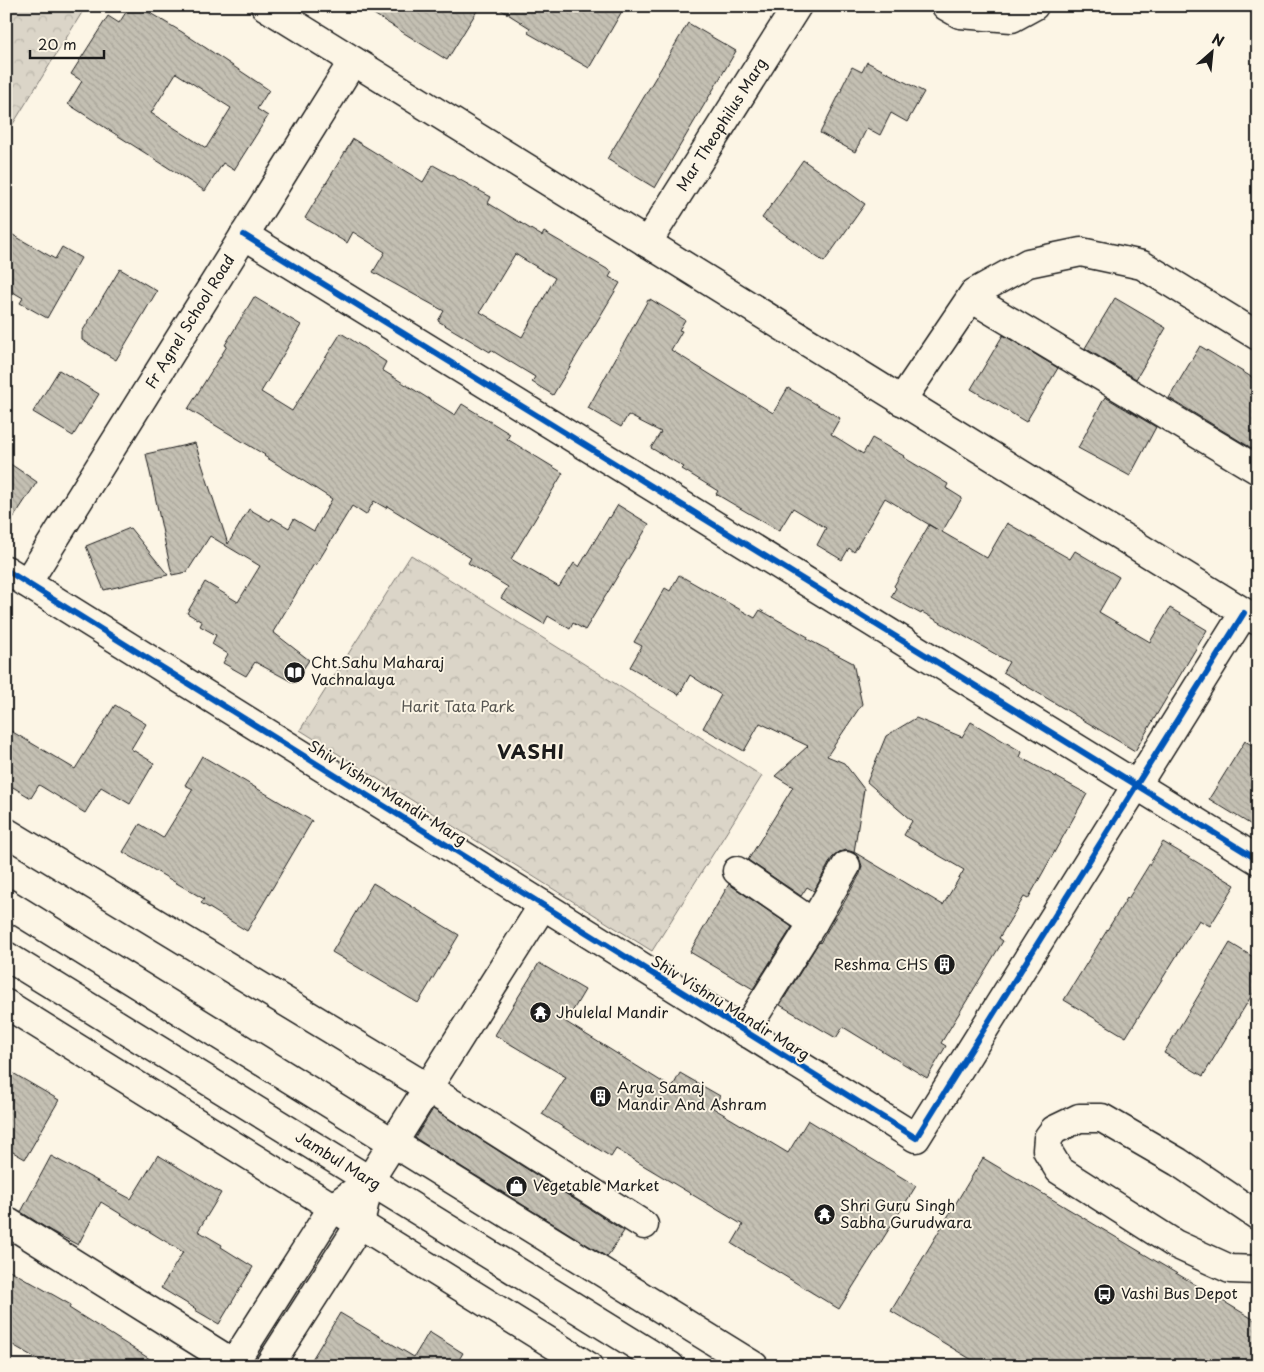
<svg xmlns="http://www.w3.org/2000/svg" width="1264" height="1372" font-family="'Playpen Sans',sans-serif">
<defs>
<pattern id="park-crowns" width="20" height="18" patternUnits="userSpaceOnUse" patternTransform="scale(1.25)"><rect width="20" height="18" fill="#dbd5c8"/><path d="M2 6a3 3 0 1 1 6 0M12 15a3 3 0 1 1 6 0" fill="none" stroke="#bbb6ab"/></pattern>
<pattern id="building-back-hatch" width="6" height="6" patternUnits="userSpaceOnUse" patternTransform="scale(1.25)"><rect width="6" height="6" fill="#c4c0b3"/><path d="M-1 5l2 2M0 0l6 6M5-1l2 2" fill="none" stroke="#a8a499"/></pattern>
</defs>
<rect width="100%" height="100%" fill="#fcf5e5"/>
<filter id="ink" filterUnits="userSpaceOnUse"><feTurbulence type="fractalNoise" baseFrequency=".02" numOctaves="2"/><feDisplacementMap in="SourceGraphic" scale="10" xChannelSelector="R" yChannelSelector="G"/><feConvolveMatrix kernelMatrix="1 2 1 2 8 2 1 2 1" color-interpolation-filters="sRGB"/></filter>
<g filter="url(#ink)">
<g fill="url(#park-crowns)" stroke="#7c7872">
<polygon points="6,6 86,6 8,132 6,131"/>
<polygon points="411,555 762,776 652,951 300,730"/>
</g>
<g fill="url(#building-back-hatch)" stroke="#1c1c1c" fill-rule="evenodd">
<path d="M130,6h8l44,26 87,58 -12,19 11,7 -34,54 -11,-7 -18,28 -137,-87 14,-23 -11,-7 37,-58 11,7zM176,73l55,35 -25,40 -55,-35z"/>
<polygon points="361,6 480,6 447,60"/>
<polygon points="495,6 625,6 589,68 528,33 530,28"/>
<polygon points="688,23 736,51 655,188 607,159"/>
<polygon points="867,62 924,92 907,122 891,113 880,135 867,128 855,152 820,133 842,89 841,89 852,67 862,72"/>
<path d="M353,139l70,43 10,-17 58,32 -3,6 54,33 2,-4 68,40 -3,5 11,6 -67,112 -21,-13 3,-5 -44,-27 -1,2 -52,-31 6,-10 -71,-39 12,-20 -32,-20 -6,11 -42,-25zM515,254l40,24 -33,59 -42,-25z"/>
<polygon points="803,160 865,204 824,262 762,218"/>
<polygon points="6,231 55,259 62,247 81,258 47,318 20,303 23,298 6,288"/>
<polygon points="120,269 157,291 116,360 82,340 82,332"/>
<polygon points="254,297 301,325 261,392 292,411 341,333 386,362 382,370 455,415 462,404 510,434 507,439 563,473 511,559 559,587 574,563 579,567 609,517 610,518 618,505 649,524 585,630 573,623 570,629 548,616 544,624 501,598 508,587 468,563 471,558 387,506 386,508 374,501 366,515 352,506 316,565 314,564 273,632 309,660 294,683 255,662 246,676 223,663 228,654 212,644 216,635 200,626 202,622 187,613 205,582 238,602 260,566 210,536 187,572 172,575 146,454 195,443 228,544 249,509 270,521 272,518 289,528 294,519 314,531 332,499 264,456 265,455 188,409 227,346 225,345"/>
<polygon points="1115,298 1166,328 1136,379 1085,348"/>
<polygon points="650,299 685,320 679,330 682,331 671,350 732,388 773,413 788,388 840,418 831,434 863,454 872,438 904,456 903,457 948,484 946,488 962,498 942,532 987,558 1007,523 1070,559 1075,551 1119,577 1099,612 1150,642 1170,608 1207,630 1135,751 1003,672 1009,662 922,612 921,614 891,597 896,588 894,586 929,525 938,530 885,498 854,552 849,548 842,560 817,545 826,528 793,508 779,531 716,494 718,491 682,469 684,467 651,448 661,432 628,415 621,427 588,408 648,300 650,301"/>
<polygon points="1003,335 1058,368 1026,422 971,389"/>
<polygon points="1200,346 1258,381 1258,452 1169,398"/>
<polygon points="59,370 99,394 73,436 33,412"/>
<polygon points="1105,397 1156,427 1130,476 1078,448"/>
<polygon points="6,461 37,482 6,529"/>
<polygon points="130,528 168,575 104,590 86,546"/>
<polygon points="679,575 755,618 760,610 808,637 807,639 853,663 862,704 827,756 844,763 864,789 854,852 943,905 964,870 904,835 912,821 867,782 886,736 916,718 962,737 971,722 1022,752 1020,757 1087,794 1028,899 1024,897 999,938 1003,941 941,1043 946,1046 927,1078 843,1027 836,1038 780,1005 819,942 820,943 842,906 860,874 862,866 859,858 853,852 846,850 839,852 832,858 814,891 807,887 801,896 748,860 793,787 775,776 808,746 760,723 744,751 703,728 721,695 690,675 679,695 630,667 642,646 634,642 665,588 670,591"/>
<polygon points="115,705 146,724 131,749 154,763 130,804 101,787 85,813 39,785 31,798 6,783 6,728 75,769"/>
<polygon points="1245,741 1258,749 1258,829 1209,799"/>
<polygon points="202,756 312,821 247,931 201,903 204,899 123,852 140,824 163,838 193,789 185,785"/>
<polygon points="1163,842 1235,885 1210,926 1199,920 1126,1037 1064,1000 1127,898 1128,899"/>
<polygon points="373,883 459,935 418,1003 332,952"/>
<polygon points="729,884 792,927 753,989 690,952"/>
<polygon points="1230,943 1258,960 1258,985 1203,1076 1164,1053"/>
<polygon points="539,963 585,990 566,1022 672,1088 680,1073 720,1096 713,1108 788,1153 808,1120 916,1186 839,1309 732,1244 743,1225 616,1149 611,1157 542,1114 566,1077 495,1035"/>
<polygon points="6,1069 59,1100 25,1159 6,1148"/>
<polygon points="433,1109 624,1231 607,1257 415,1138"/>
<polygon points="158,1155 221,1193 198,1231 222,1245 221,1247 253,1267 219,1324 195,1310 196,1309 161,1288 183,1252 101,1202 78,1245 51,1231 21,1212 51,1156 131,1199"/>
<polygon points="983,1158 1258,1322 1258,1366 982,1366 891,1311"/>
<polygon points="6,1268 71,1305 69,1308 161,1366 49,1366 6,1341"/>
<polygon points="340,1313 414,1357 429,1332 463,1353 455,1366 308,1366"/>
</g>
<g fill="none" stroke-linecap="round" stroke-linejoin="round">
<defs>
<g id="minor">
<polyline points="265,6 1258,621"/>
<polyline points="946,6 960,14 1012,18 1034,6"/>
<polyline points="244,235 1258,860"/>
<path id="s1" d="M647,243l150,-237"/>
<polyline points="971,298 1258,470"/>
<polyline points="901,401 974,293 1028,263 1081,252 1142,265 1258,336"/>
<polyline points="6,570 916,1138 1244,613"/>
<path id="s2" d="M27,583l326,-522"/>
<polyline points="6,832 428,1088 644,1225"/>
<polyline points="737,871 813,923 755,1015 747,1033"/>
<polyline points="6,903 754,1366"/>
<polyline points="813,923 846,866"/>
<polyline points="1258,1216 1178,1162 1102,1118 1079,1118 1054,1130 1048,1138 1047,1150 1059,1170 1175,1244 1230,1269 1258,1270"/>
<polyline points="6,1221 233,1363"/>
<polyline points="232,1366 333,1207 351,1194"/>
<polyline points="269,1366 360,1224 369,1181 543,905"/>
</g>
<g id="major">
<path id="s3" d="M6,956l664,410"/>
<polyline points="6,1004 588,1366"/>
</g>
</defs>
<use href="#minor" stroke="#1c1c1c" stroke-width="31"/>
<use href="#major" stroke="#1c1c1c" stroke-width="31"/>
<use href="#minor" stroke="#fcf5e5" stroke-width="28"/>
<use href="#major" stroke="#fcf5e5" stroke-width="28"/>
<defs>
<g id="cycleway">
<polyline points="244,235 1258,860"/>
<polyline points="6,570 916,1138 1244,613"/>
</g>
</defs>
<use href="#cycleway" stroke="#fcf5e5" stroke-width="9"/>
<use href="#cycleway" stroke="#0057b8" stroke-width="6"/>
</g>
</g>
<defs>
<symbol id="library-disc" viewBox="-11 -11 22 22"><circle r="9.5" fill="#1c1c1c" stroke="#fcf5e5"/><path d="M-6-4Q-3-5.5-.7-3.5V5Q-3 3-6 4ZM6-4Q3-5.5 .7-3.5V5Q3 3 6 4Z" fill="#fff"/></symbol>
<symbol id="building-disc" viewBox="-11 -11 22 22"><circle r="9.5" fill="#1c1c1c" stroke="#fcf5e5"/><path d="M-4-6H4V6H1V3H-1V6H-4ZM-2.5-4.3h1.7v1.8h-1.7ZM.8-4.3h1.7v1.8H.8ZM-2.5-1h1.7V.8h-1.7ZM.8-1h1.7V.8H.8Z" fill="#fff"/></symbol>
<symbol id="temple-disc" viewBox="-11 -11 22 22"><circle r="9.5" fill="#1c1c1c" stroke="#fcf5e5"/><path d="M0-6L5-2H3V0L6.5 2.5H4V6H1.5V3h-3V6H-4V2.5H-6.5L-3 0V-2H-5Z" fill="#fff"/></symbol>
<symbol id="shop-disc" viewBox="-11 -11 22 22"><circle r="9.5" fill="#1c1c1c" stroke="#fcf5e5"/><path d="M-5-2.5h2.3a2.7 3.5 0 0 1 5.4 0H5L5.5 6h-11ZM-1.5-2.5h3a1.5 2.3 0 0 0-3 0Z" fill="#fff"/></symbol>
<symbol id="bus-disc" viewBox="-11 -11 22 22"><circle r="9.5" fill="#1c1c1c" stroke="#fcf5e5"/><path d="M-5-6H5V4H4V6H2V4H-2V6H-4V4H-5ZM-3.5-4V0h7V-4ZM-3.5 1.2v1.5H-2V1.2ZM2 1.2v1.5H3.5V1.2Z" fill="#fff"/></symbol>
</defs>
<g fill-rule="evenodd">
<use href="#library-disc" x="282" y="660" width="25" height="25"/>
<use href="#building-disc" x="932" y="952" width="25" height="25"/>
<use href="#temple-disc" x="528" y="1000" width="25" height="25"/>
<use href="#building-disc" x="588" y="1084" width="25" height="25"/>
<use href="#shop-disc" x="504" y="1174" width="25" height="25"/>
<use href="#temple-disc" x="812" y="1202" width="25" height="25"/>
<use href="#bus-disc" x="1092" y="1282" width="25" height="25"/>
</g>
<g text-anchor="middle" stroke-width="4" stroke-linejoin="round" paint-order="stroke">
<g font-size="15" fill="#1c1c1c" stroke="#fcf5e5">
<text dy="5" stroke="none"><textPath href="#s1" startOffset="140">Mar Theophilus Marg</textPath></text>
<text dy="5" stroke="none"><textPath href="#s2" startOffset="308">Fr Agnel School Road</textPath></text>
<text transform="translate(387 793) rotate(32)" y="5">Shiv Vishnu Mandir Marg</text>
<text transform="translate(730 1008) rotate(32)" y="5">Shiv Vishnu Mandir Marg</text>
<text dy="5" stroke="none"><textPath href="#s3" startOffset="390">Jambul Marg</textPath></text>
</g>
<g font-size="15" fill="#1c1c1c" stroke="#fcf5e5" text-anchor="start">
<text x="311" y="668">Cht.Sahu Maharaj<tspan x="311" dy="17">Vachnalaya</tspan></text>
<text x="928" y="970" text-anchor="end">Reshma CHS</text>
<text x="556" y="1018">Jhulelal Mandir</text>
<text x="617" y="1093">Arya Samaj<tspan x="617" dy="17">Mandir And Ashram</tspan></text>
<text x="533" y="1191">Vegetable Market</text>
<text x="840" y="1211">Shri Guru Singh<tspan x="840" dy="17">Sabha Gurudwara</tspan></text>
<text x="1121" y="1299">Vashi Bus Depot</text>
</g>
<g font-size="15" fill="#555450" stroke="#fcf5e5">
<text x="458" y="712">Harit Tata Park</text>
</g>
<g font-size="20" font-weight="bold" letter-spacing="1" fill="#1c1c1c" stroke="#fcf5e5">
<text x="531" y="759">VASHI</text>
</g>
</g>
<rect width="1264" height="1372" fill="none" stroke="#fcf5e5" stroke-width="25"/>
<rect x="12" y="12" width="1239" height="1347" fill="none" stroke="#1c1c1c" stroke-width="2" filter="url(#ink)"/>
<g transform="translate(1212 52) rotate(27)" stroke="#fcf5e5" stroke-width="4" paint-order="stroke">
<path d="M0-4L9 19L0 12L-9 19Z" fill="#1c1c1c"/>
<text y="-8" font-size="14" font-weight="bold" text-anchor="middle" fill="#1c1c1c">N</text>
</g>
<path d="M30 50v8h74v-8" fill="none" stroke="#1c1c1c" stroke-width="2.5"/>
<text x="38" y="50" font-size="15" fill="#1c1c1c" stroke="#fcf5e5" stroke-width="4" paint-order="stroke">20 m</text>
</svg>
